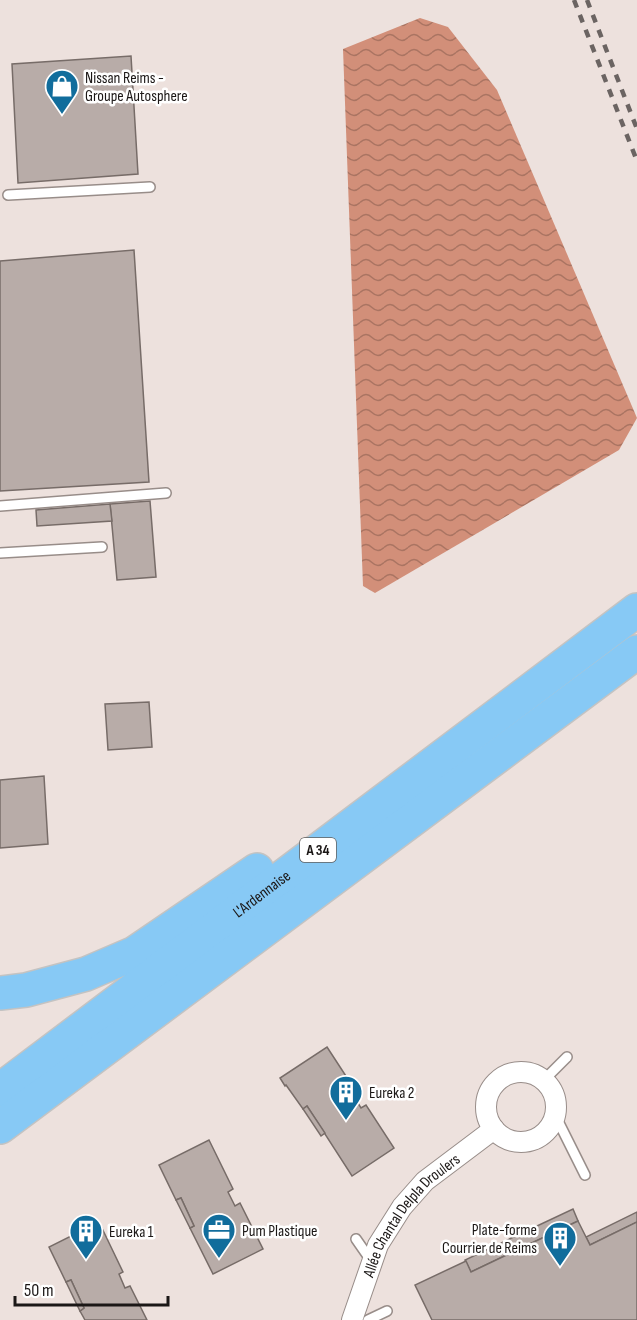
<svg xmlns="http://www.w3.org/2000/svg" width="637" height="1320" font-family="'Sofia Sans Condensed',sans-serif">
<defs>
<pattern id="water-waves" width="16" height="10" patternUnits="userSpaceOnUse" patternTransform="scale(1.5)"><rect width="16" height="10" fill="#d28f79"/><path d="M0 5q4-4 8 0t8 0" fill="none" stroke="#aa7462"/></pattern>
</defs>
<rect width="100%" height="100%" fill="#ede1dd"/>
<polygon fill="url(#water-waves)" points="420,18 448,27 497,90 637,418 619,450 375,593 363,586 343,49"/>
<g fill="#b8aca8" stroke="#776c68" stroke-width="1.5">
<polygon points="131,56 138,174 18,183 12,64"/>
<polygon points="134,250 149,482 0,491 0,261"/>
<polygon points="150,501 156,577 117,580 110,504"/>
<polygon points="110,504 112,521 37,526 36,510"/>
<polygon points="149,702 152,747 108,750 105,704"/>
<polygon points="44,776 48,844 0,848 0,780"/>
<polygon points="327,1047 357,1093 353,1095 361,1108 366,1105 394,1148 352,1176 307,1106 303,1109 286,1085 285,1086 280,1078"/>
<polygon points="307,1106 325,1133 321,1136 303,1109"/>
<polygon points="209,1140 233,1189 228,1192 235,1206 240,1203 263,1249 213,1274 190,1228 194,1226 181,1198 176,1200 159,1165"/>
<polygon points="181,1198 194,1226 190,1228 176,1200"/>
<polygon points="573,1209 578,1221 471,1272 465,1260"/>
<polygon points="637,1212 637,1222 590,1245 586,1237"/>
<polygon points="578,1221 590,1245 637,1222 637,1320 432,1320 415,1285 466,1261 471,1272"/>
<polygon points="99,1222 123,1272 119,1274 125,1288 130,1286 147,1320 85,1320 80,1311 84,1308 71,1280 66,1282 49,1247"/>
<polygon points="71,1280 84,1308 80,1311 66,1282"/>
</g>
<g fill="none" stroke-linecap="round" stroke-linejoin="round">
<defs>
<g id="service">
<polyline points="8,195 150,187"/>
<polyline points="0,506 166,493"/>
<polyline points="0,553 102,547"/>
<polyline points="544,1080 567,1057"/>
<polyline points="556,1117 585,1175"/>
<polyline points="356,1239 372,1262"/>
<polyline points="368,1320 387,1311"/>
</g>
<g id="minor">
<circle cx="521" cy="1107" r="35"/>
<path id="s1" d="M352,1320l26,-75 24,-38 23,-26 69,-52"/>
</g>
<g id="motorway">
<polyline points="0,993 26,990 86,974 135,953 257,870"/>
<path id="s2" d="M0,1090l637,-480"/>
<polyline points="0,1127 637,652"/>
</g>
</defs>
<use href="#service" stroke="#988d89" stroke-width="12"/>
<use href="#minor" stroke="#988d89" stroke-width="22"/>
<use href="#motorway" stroke="#c4c3c2" stroke-width="36"/>
<use href="#service" stroke="#fff" stroke-width="9"/>
<use href="#minor" stroke="#fff" stroke-width="20"/>
<use href="#motorway" stroke="#87c9f5" stroke-width="33"/>
<g stroke="#6b6462" stroke-width="4.5" stroke-dasharray="8 8" stroke-linecap="butt">
<polyline points="574,0 637,161"/>
<polyline points="587,0 637,129"/>
</g>
</g>
<defs>
<symbol id="shop-pin" viewBox="-11 -11 22 30"><path d="M0 17L-7.5 6A9.5 9.5 0 1 1 7.5 6Z" fill="#116d9c" stroke="#fff"/><path d="M-5-2.5h2.3a2.7 3.5 0 0 1 5.4 0H5L5.5 6h-11ZM-1.5-2.5h3a1.5 2.3 0 0 0-3 0Z" fill="#fff"/></symbol>
<symbol id="building-pin" viewBox="-11 -11 22 30"><path d="M0 17L-7.5 6A9.5 9.5 0 1 1 7.5 6Z" fill="#116d9c" stroke="#fff"/><path d="M-4-6H4V6H1V3H-1V6H-4ZM-2.5-4.3h1.7v1.8h-1.7ZM.8-4.3h1.7v1.8H.8ZM-2.5-1h1.7V.8h-1.7ZM.8-1h1.7V.8H.8Z" fill="#fff"/></symbol>
<symbol id="office-pin" viewBox="-11 -11 22 30"><path d="M0 17L-7.5 6A9.5 9.5 0 1 1 7.5 6Z" fill="#116d9c" stroke="#fff"/><path d="M-6-3h4V-5.5h4V-3h4V5H-6ZM-1-4.5V-3h2v-1.5ZM-6 0V1H6V0Z" fill="#fff"/></symbol>
</defs>
<g fill-rule="evenodd">
<use href="#shop-pin" x="43" y="67" width="38" height="52"/>
<use href="#building-pin" x="327" y="1073" width="38" height="52"/>
<use href="#office-pin" x="200" y="1211" width="38" height="52"/>
<use href="#building-pin" x="67" y="1212" width="38" height="52"/>
<use href="#building-pin" x="541" y="1219" width="38" height="52"/>
</g>
<g text-anchor="middle" stroke-width="5" stroke-linejoin="round" paint-order="stroke">
<rect fill="#fff" stroke="#5f5d5c" stroke-width="1.5" x="300" y="838" width="36" height="24" rx="4.5"/>
<g font-size="15" font-weight="bold" fill="#1b1716">
<text x="318" y="855">A 34</text>
</g>
<g font-size="16" fill="#1b1716" stroke="#fff" text-anchor="start">
<text x="85" y="83">Nissan Reims -<tspan x="85" dy="18">Groupe Autosphere</tspan></text>
<text x="369" y="1098">Eureka 2</text>
<text x="537" y="1235" text-anchor="end">Plate-forme<tspan x="537" dy="18">Courrier de Reims</tspan></text>
<text x="242" y="1236">Pum Plastique</text>
<text x="109" y="1237">Eureka 1</text>
</g>
<g font-size="16" fill="#1b1716" stroke="#fff">
<text dy="6" stroke="none"><textPath href="#s2" startOffset="327">L'Ardennaise</textPath></text>
<text dy="6" stroke="none"><textPath href="#s1" startOffset="123">Allée Chantal Delpla Droulers</textPath></text>
</g>
</g>
<path d="M15 1296v9h153v-9" fill="none" stroke="#1b1716" stroke-width="3"/>
<text x="24" y="1296" font-size="18" fill="#1b1716" stroke="#ffffff" stroke-width="4.5" paint-order="stroke">50 m</text>
</svg>
